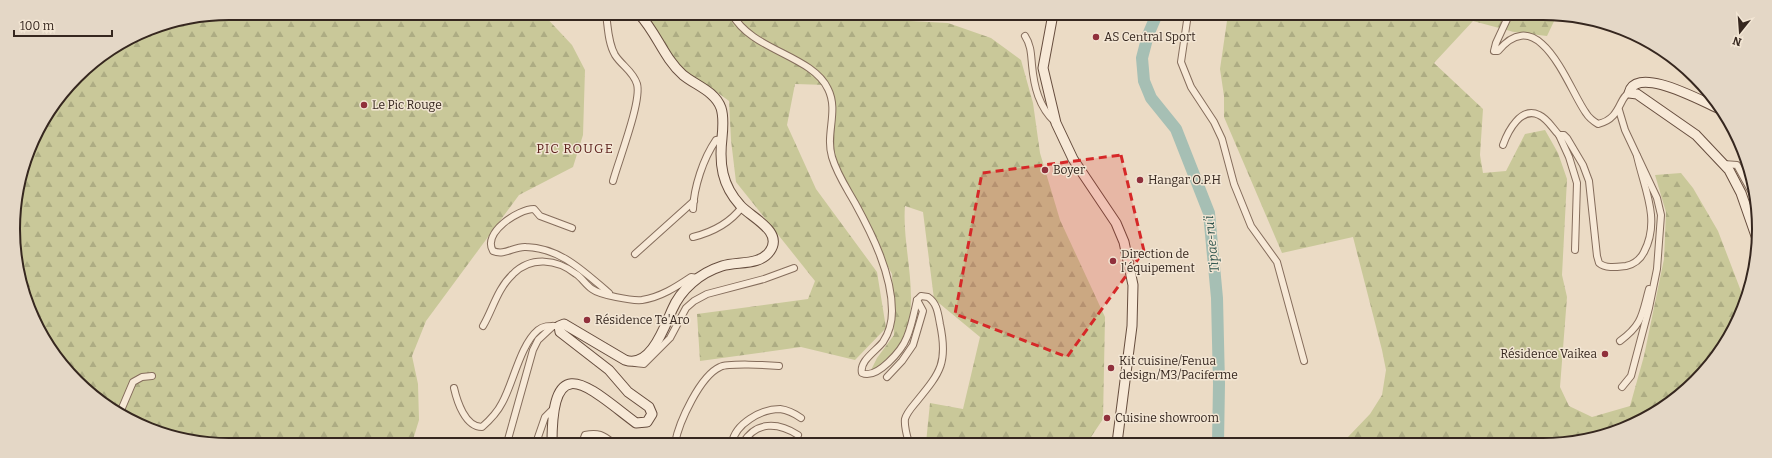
<svg xmlns="http://www.w3.org/2000/svg" width="1772" height="458" font-family="Bitter,serif">
<defs>
<pattern id="forest-firs" width="22" height="20" patternUnits="userSpaceOnUse"><rect width="22" height="20" fill="#c9c899"/><path d="M5 1l3.5 6h-7zM16 11l3.5 6h-7z" fill="#adac83"/></pattern>
</defs>
<rect width="100%" height="100%" fill="#ebdbc5"/>
<g fill="url(#forest-firs)">
<polygon points="229,13 542,13 572,45 585,70 583,135 573,167 519,195 426,321 412,356 418,384 419,420 412,443 201,443 121,416 58,361 24,298 13,215 35,134 86,67 147,29"/>
<path d="M639,14h264l7,7 38,2 43,15 30,22 12,43 7,50 20,67 45,97 -2,102 -16,24h-161l4,-40 33,6 17,-72 -46,-38 -11,-87 -18,-6c-4,48 23,110 -13,151 -5,6 -15,11 -22,15l7,-14 17,-23 -2,-61 -46,-85 -16,-49 1,-45 -5,-10 -31,-1 -8,41 29,64 61,83 9,56 -31,32 -54,-13 -101,14 -3,-47 111,-15 7,-18 -79,-99 -5,-42 -2,-39 -19,-14 -26,-15z"/>
<polygon points="1228,14 1557,15 1547,36 1514,32 1473,21 1434,63 1483,109 1480,155 1483,173 1506,171 1525,134 1545,130 1558,153 1567,179 1562,275 1567,297 1560,387 1569,406 1592,417 1630,406 1644,356 1664,259 1666,212 1655,175 1681,173 1693,188 1718,231 1744,299 1737,325 1696,382 1638,423 1571,443 1345,443 1348,437 1370,414 1382,395 1386,370 1382,350 1353,237 1282,253 1224,117 1224,96 1220,69"/>
</g>
<g fill="none" stroke-linecap="round" stroke-linejoin="round">
<polyline stroke="#a6bfb4" stroke-width="12" points="1157,14 1148,35 1142,58 1144,81 1151,98 1176,129 1209,213 1217,298 1219,384 1218,443"/>
<defs>
<g id="street">
<path d="M606,14c2,13 2,29 9,41 7,11 18,16 22,29 5,17 -19,78 -24,97"/>
<path d="M732,14c20,37 80,41 96,75 11,22 -3,45 4,68 5,17 14,30 23,46 17,31 37,71 37,108 0,10 -3,22 -9,31 -7,9 -24,19 -21,31 15,7 40,-23 45,-36 5,-12 7,-24 10,-37l4,-4 7,1c9,6 10,16 12,27 8,38 1,48 -23,77 -4,5 -10,11 -12,18 -1,7 2,17 4,24"/>
<polyline points="1188,14 1181,62 1191,87 1214,122 1222,139 1234,184 1251,226 1277,262 1304,361"/>
<path d="M1509,15l-13,28 -2,8h4c42,-51 71,39 88,62 3,5 7,8 12,11 23,-5 21,-27 31,-31"/>
<path d="M1025,36c6,9 6,18 7,29 2,22 7,42 23,57"/>
<polyline points="1619,110 1625,130 1657,198 1661,215 1657,269 1649,308 1631,376 1622,387"/>
<path d="M1503,145c5,-14 18,-39 36,-30 9,4 13,13 20,20"/>
<polyline points="1724,164 1737,165 1753,194"/>
<path d="M693,209c1,-22 10,-50 23,-69l6,-1"/>
<path d="M572,228l-32,-12 -6,-7c-16,0 -52,24 -41,42 12,5 21,-5 33,-4 35,1 58,25 83,46"/>
<path d="M693,237c20,-5 37,-14 49,-30"/>
<path d="M1575,250l2,-67 -8,-26 -10,-22h5l3,3 16,27 6,16 8,75 2,7c7,6 18,4 27,3 9,-2 14,-6 18,-14 17,-32 0,-64 -7,-96"/>
<polyline points="635,254 694,201"/>
<path d="M483,326c10,-17 14,-37 30,-52 18,-18 44,-15 63,0 6,4 10,11 16,15 8,6 40,12 50,11 19,-3 34,-13 49,-23l7,1"/>
<path d="M1620,341c23,-17 22,-27 29,-52"/>
<polyline points="635,363 644,364 670,338 686,308 694,301 707,294 764,279 794,268"/>
<polyline points="887,377 902,361 913,345 923,311 917,300"/>
<path d="M454,388c3,13 11,39 28,39 8,-7 15,-14 20,-24 11,-19 18,-58 36,-73 6,-5 13,-4 21,-4"/>
<polyline points="119,415 133,382 142,377 152,376"/>
<polyline points="507,443 533,350 538,340 553,326"/>
<polyline points="536,443 545,417 553,409"/>
<path d="M582,443l3,-8c13,-3 18,0 28,8"/>
<path d="M675,443c4,-21 25,-67 45,-76 8,-4 48,-2 59,-1"/>
<path d="M732,443c3,-19 29,-34 48,-34 8,1 14,4 21,9"/>
<path d="M743,443c13,-22 35,-21 55,-8"/>
</g>
<g id="secondary">
<polyline points="1053,14 1043,68 1056,123 1073,159 1116,223 1124,242 1133,285 1132,326 1117,443"/>
<path d="M1720,109c-17,-7 -84,-45 -91,-16l8,1 59,41 33,35 12,23 15,43"/>
<path d="M552,443c0,-95 36,-56 84,-20l11,-1 5,-8 -3,-7 -21,-15 -19,-22 -49,-38 -1,-6 5,-2 61,36c25,9 39,-32 47,-50 9,-21 28,-37 50,-44 15,-5 38,0 48,-15 14,-20 -20,-34 -30,-46 -18,-20 -21,-41 -18,-67 1,-10 2,-21 -1,-30 -6,-17 -26,-23 -38,-33 -20,-18 -26,-42 -44,-61"/>
</g>
</defs>
<use href="#street" stroke="#856d5c" stroke-width="8"/>
<use href="#secondary" stroke="#674e3f" stroke-width="11"/>
<use href="#street" stroke="#f7e9d7" stroke-width="6"/>
<use href="#secondary" stroke="#f7e9d7" stroke-width="9"/>
</g>
<path fill="#d62828" fill-opacity="0.2" stroke="#d62828" stroke-width="3" stroke-dasharray="8 5" stroke-linejoin="round" d="M1121,155l23,96 -77,106 -112,-43 27,-141z"/>
<g fill="#90303c" stroke="#f3e6d4" stroke-width="1.5">
<circle cx="1096" cy="37" r="4"/>
<circle cx="364" cy="105" r="4"/>
<circle cx="1045" cy="170" r="4"/>
<circle cx="1140" cy="180" r="4"/>
<circle cx="1113" cy="261" r="4"/>
<circle cx="587" cy="320" r="4"/>
<circle cx="1605" cy="354" r="4"/>
<circle cx="1111" cy="368" r="4"/>
<circle cx="1107" cy="418" r="4"/>
</g>
<g text-anchor="middle" stroke-width="3" stroke-linejoin="round" paint-order="stroke">
<g font-size="12" fill="#36271f" stroke="#f3e6d4" text-anchor="start">
<text x="1104" y="41">AS Central Sport</text>
<text x="372" y="109">Le Pic Rouge</text>
<text x="1053" y="174">Boyer</text>
<text x="1148" y="184">Hangar O.P.H</text>
<text x="1121" y="258">Direction de<tspan x="1121" dy="14">l'équipement</tspan></text>
<text x="595" y="324">Résidence Te'Aro</text>
<text x="1597" y="358" text-anchor="end">Résidence Vaikea</text>
<text x="1119" y="365">Kit cuisine/Fenua<tspan x="1119" dy="14">design/M3/Paciferme</tspan></text>
<text x="1115" y="422">Cuisine showroom</text>
</g>
<g font-size="13" letter-spacing="1" fill="#602621" stroke="#f3e6d4">
<text x="575" y="153">PIC ROUGE</text>
</g>
<g font-size="13" font-style="italic" fill="#2f554e" stroke="#f3e6d4">
<text transform="translate(1211 244) rotate(-96)" y="5">Tipae-ru’i</text>
</g>
</g>
<path d="M0 0H1772V458H0ZM229 20H1543A209 209 0 0 1 1752 229V229A209 209 0 0 1 1543 438H229A209 209 0 0 1 20 229V229A209 209 0 0 1 229 20Z" fill="#e4d7c6" fill-rule="evenodd"/>
<path fill="none" stroke="#36271f" stroke-width="2" d="M229 20H1543A209 209 0 0 1 1752 229V229A209 209 0 0 1 1543 438H229A209 209 0 0 1 20 229V229A209 209 0 0 1 229 20Z"/>
<g transform="translate(1740 32) rotate(197)" stroke="#f3e6d4" stroke-width="3" paint-order="stroke">
<path d="M0-3L7 15L0 10L-7 15Z" fill="#36271f"/>
<text y="-6" font-size="11" font-weight="bold" text-anchor="middle" fill="#36271f">N</text>
</g>
<path d="M14 30v6h98v-6" fill="none" stroke="#36271f" stroke-width="2"/>
<text x="20" y="30" font-size="12" fill="#36271f" stroke="#f3e6d4" stroke-width="3" paint-order="stroke">100 m</text>
</svg>
